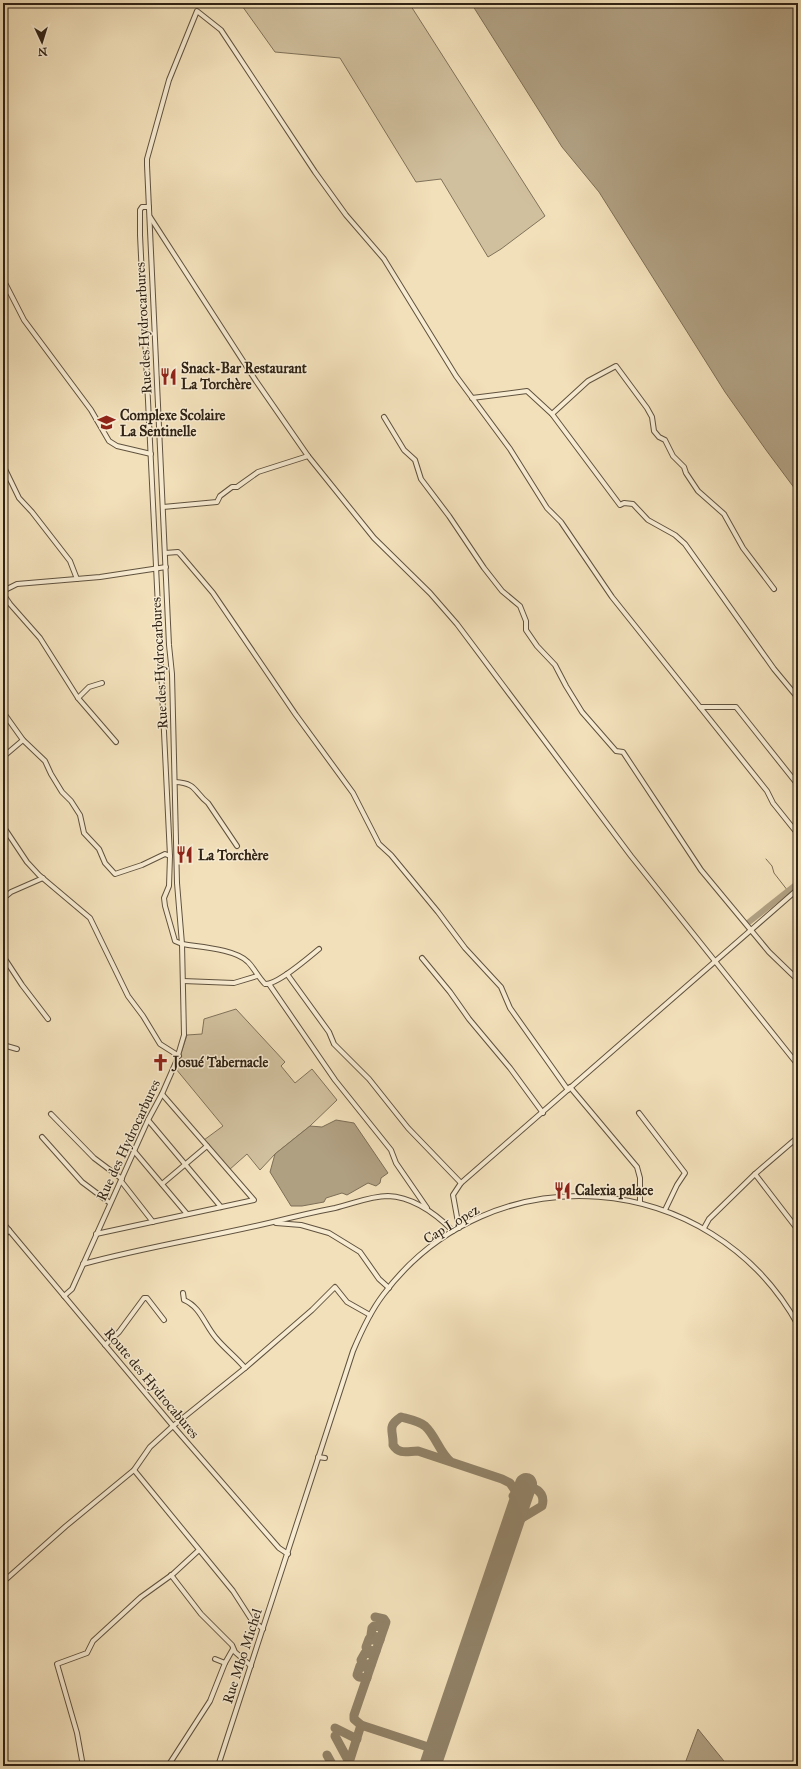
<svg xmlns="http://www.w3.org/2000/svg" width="801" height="1769" font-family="'IM FELL Great Primer',serif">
<rect width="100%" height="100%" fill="#f2e0ba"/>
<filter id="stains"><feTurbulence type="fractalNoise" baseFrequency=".005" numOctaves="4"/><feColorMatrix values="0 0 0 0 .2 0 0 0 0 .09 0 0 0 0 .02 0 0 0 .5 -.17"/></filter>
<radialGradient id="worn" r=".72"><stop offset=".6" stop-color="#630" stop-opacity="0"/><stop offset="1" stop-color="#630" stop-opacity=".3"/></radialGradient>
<g fill="#d1c09e" stroke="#80725a">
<polygon points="240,3 409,3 545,216 501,249 488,257 441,179 416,182 340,58 275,52"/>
<polygon points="236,1009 285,1062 281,1066 295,1083 312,1069 337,1100 310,1126 275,1154 260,1170 247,1154 229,1170 204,1140 223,1126 176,1069 187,1035 202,1034 204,1019"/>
</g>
<g fill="#b0a082" stroke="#7d6e56">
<polygon points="471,3 798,3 798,493 766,450 725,392 599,192 562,147"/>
<polygon points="336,1120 354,1123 388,1173 381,1178 380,1183 376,1186 368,1183 347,1195 342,1193 326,1198 324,1202 302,1206 291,1206 270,1172 275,1154 310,1126 322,1127"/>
<polygon points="698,1729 728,1766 684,1766"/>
</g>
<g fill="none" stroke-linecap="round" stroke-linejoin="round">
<polyline stroke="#7d6e56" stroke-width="1" points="766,859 772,866 774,873 788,891"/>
<polyline stroke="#b0a082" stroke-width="6" points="749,922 798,883"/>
<g stroke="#918268" stroke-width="9">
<path d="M451,1462c-12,-10 -15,-26 -26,-36 -6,-5 -17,-7 -24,-9 -15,10 -7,14 -8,28 6,10 15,6 25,6l84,28 8,4 6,9 -2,12 2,8"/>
<path d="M512,1524l30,-18c6,-19 -20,-25 -29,-10"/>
<polyline points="375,1617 384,1619 386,1622 354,1715 354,1719 361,1725 428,1747 432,1750 433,1757"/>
<polyline points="380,1638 371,1635 372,1628 374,1626 384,1627"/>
<polyline points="376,1651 367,1650 366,1647 369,1639 377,1641 380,1640 377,1638"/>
<polyline points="371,1665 362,1663 361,1660 365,1653 374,1654"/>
<polyline points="367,1678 359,1677 357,1675 360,1666 369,1668"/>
<polyline points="335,1728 357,1739"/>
<polyline points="335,1736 349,1762"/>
<polyline points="327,1755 333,1766"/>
<polyline points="348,1766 361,1725"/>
</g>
<polyline stroke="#918268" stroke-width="22" points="430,1766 526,1484"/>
<defs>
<g id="minor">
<path d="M149,207h-7l-2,3v25l30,621 -1,30 -5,12 1,8 10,35 7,3c18,3 54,5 66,18 6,6 10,15 17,22 12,1 43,-26 54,-35"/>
<polyline points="150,217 256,381 308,456 374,538 430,593 457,624 631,856 798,1065"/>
<polyline points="3,279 24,320 91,410 109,441 117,446 151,454"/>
<polyline points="472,398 527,391 552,414 620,505 624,503 633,504 648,520 675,535 685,544 774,669 798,698"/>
<polyline points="552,414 588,381 616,366 647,408 652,417 654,431 659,437 665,440 673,456 684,467 686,473 698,491 724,514 743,548 774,589"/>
<polyline points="384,417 404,450 415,460 421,479 449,516 484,568 502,591 520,606 526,621 526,630 537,646 555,665 566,686 582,712 616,751 623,752 701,870 769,952 798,980"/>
<polyline points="3,465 19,498 32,512 70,561 77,579"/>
<polyline points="163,507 217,502 220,496 232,487 237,487 258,472 308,456"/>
<polyline points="165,553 178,552 180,554 213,593 296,715 353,793 379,844 391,855 438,912 465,948 501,987 510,1008 568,1090"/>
<polyline points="3,591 17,584 100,577 166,567"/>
<polyline points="3,594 10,604 40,638 78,698 116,742"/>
<polyline points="78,698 89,687 102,683"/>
<polyline points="700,707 736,707 798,785"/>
<polyline points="3,712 23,740 45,761 51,774 62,792 71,801 80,815 84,833 99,849 105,863 115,874 142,865 165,854 170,856"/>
<polyline points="3,757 23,740"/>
<path d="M175,782c22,1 19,10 33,21l29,43"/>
<polyline points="3,826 27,862 39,875 90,918 128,996 143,1016 160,1044 179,1056"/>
<polyline points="3,895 5,897 11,892 43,878"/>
<polyline points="3,956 22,985 48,1019"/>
<polyline points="422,958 450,992 469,1019 510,1068 543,1113"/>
<polyline points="287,974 329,1032 334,1044 369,1079 408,1128 461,1183"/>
<polyline points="183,981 234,983 257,976"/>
<polyline points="269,984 335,1080 391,1150 396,1163 427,1208"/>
<polyline points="3,1045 17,1049"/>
<polyline points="570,1087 637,1167 640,1178 640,1203"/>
<polyline points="639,1113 685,1173 677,1185 665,1210"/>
<polyline points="51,1114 94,1158 122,1179"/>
<polyline points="148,1120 221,1207"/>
<polyline points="42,1137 82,1182 110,1203"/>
<polyline points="134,1151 187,1214"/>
<polyline points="755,1174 798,1230"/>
<polyline points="121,1181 153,1222"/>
<polyline points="162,1184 207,1146"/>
<polyline points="3,1223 173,1426 279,1548 288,1554"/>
<polyline points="276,1223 301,1225 329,1233 360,1252 379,1279 389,1288"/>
<polyline points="459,1228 453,1195 461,1183 798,889"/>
<polyline points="704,1228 709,1219 755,1174 798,1137"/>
<polyline points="96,1234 254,1200 162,1094"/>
<polyline points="3,1237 9,1230"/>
<path d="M83,1264c62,-17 127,-27 190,-42 20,-5 41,-10 62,-14 17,-4 35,-12 53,-12 26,1 48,18 65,35"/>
<path d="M183,1293l1,7c17,7 21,26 32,38 9,11 20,19 29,30"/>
<polyline points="64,1296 72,1289 148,1120 162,1094 176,1062 184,1035 182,944 177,883 172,674 169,645 147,165 147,159 169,80 197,11 221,30 315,172 346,215 384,259 456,376 510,449 547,508 561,522 612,597 767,791 773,803 797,833"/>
<polyline points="105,1345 119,1332 144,1298 147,1298 164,1320"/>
<polyline points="318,1457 325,1458"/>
<polyline points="134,1470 233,1591 251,1619 263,1629"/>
<polyline points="171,1575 201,1614 232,1645 235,1652 251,1666"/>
<polyline points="3,1582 66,1526 134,1470 150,1447 173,1426 245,1368 312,1310 335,1287 347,1302 370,1315"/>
<polyline points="215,1659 225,1663 233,1649"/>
<polyline points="83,1766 77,1733 57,1664 87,1653 93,1641 141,1597 173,1574 199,1550"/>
<polyline points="168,1766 210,1701 225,1663"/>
<path d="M218,1766l135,-415c8,-19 17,-39 30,-56 108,-145 328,-127 415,30"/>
</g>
</defs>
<use href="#minor" stroke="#60523e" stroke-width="6"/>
<use href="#minor" stroke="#f7ebd2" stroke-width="4"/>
</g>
<defs>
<symbol id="restaurant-bare" viewBox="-9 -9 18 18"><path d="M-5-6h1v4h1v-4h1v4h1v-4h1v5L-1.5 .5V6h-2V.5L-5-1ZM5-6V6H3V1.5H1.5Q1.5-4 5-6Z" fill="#8f2418" stroke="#f7ebd2" stroke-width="2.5" paint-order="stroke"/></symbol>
<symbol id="school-bare" viewBox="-9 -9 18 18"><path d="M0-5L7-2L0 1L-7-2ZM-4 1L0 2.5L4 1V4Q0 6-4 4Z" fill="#8f2418" stroke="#f7ebd2" stroke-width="2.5" paint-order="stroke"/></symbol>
<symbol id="church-bare" viewBox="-9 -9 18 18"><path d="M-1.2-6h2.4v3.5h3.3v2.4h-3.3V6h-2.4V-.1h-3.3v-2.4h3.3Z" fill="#8f2418" stroke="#f7ebd2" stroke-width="2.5" paint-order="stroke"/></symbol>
</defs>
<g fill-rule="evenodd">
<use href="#restaurant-bare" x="156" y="364" width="25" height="25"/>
<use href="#school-bare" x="94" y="410" width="25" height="25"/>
<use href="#restaurant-bare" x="172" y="842" width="25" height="25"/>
<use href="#church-bare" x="148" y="1050" width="25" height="25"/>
<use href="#restaurant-bare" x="550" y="1178" width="25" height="25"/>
</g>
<g text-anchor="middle" stroke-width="3" stroke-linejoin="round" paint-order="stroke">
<g font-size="14" fill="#302315" stroke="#f7ebd2">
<text transform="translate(143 328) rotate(-93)" y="5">Rue des Hydrocarbures</text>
<text transform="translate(159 663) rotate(-93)" y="5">Rue des Hydrocarbures</text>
<text transform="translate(128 1140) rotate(-65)" y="5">Rue des Hydrocarbures</text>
<text transform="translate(451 1224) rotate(-31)" y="5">Cap Lopez</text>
<text transform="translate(152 1383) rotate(50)" y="5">Route des Hydrocabures</text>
<text transform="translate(242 1656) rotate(-72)" y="5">Rue Mbo Michel</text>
</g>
<g font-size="14" font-weight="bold" fill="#302315" stroke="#f7ebd2" text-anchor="start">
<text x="181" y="373">Snack-Bar Restaurant<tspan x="181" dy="16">La Torchère</tspan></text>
<text x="120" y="420">Complexe Scolaire<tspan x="120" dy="16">La Sentinelle</tspan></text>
<text x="198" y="860">La Torchère</text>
<text x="173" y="1067">Josué Tabernacle</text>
<text x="575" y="1195">Calexia palace</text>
</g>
</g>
<rect width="801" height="1769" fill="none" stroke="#f2e0ba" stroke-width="16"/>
<rect x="4" y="4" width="793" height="1761" fill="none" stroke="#302315" stroke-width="2"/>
<rect x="8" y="8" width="785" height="1753" fill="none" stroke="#302315"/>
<g transform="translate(42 42) rotate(176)" stroke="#f7ebd2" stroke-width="3" paint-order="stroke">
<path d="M0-3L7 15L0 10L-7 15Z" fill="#302315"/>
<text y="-6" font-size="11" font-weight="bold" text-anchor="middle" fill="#302315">N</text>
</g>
<rect width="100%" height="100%" filter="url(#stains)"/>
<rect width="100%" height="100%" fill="url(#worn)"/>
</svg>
